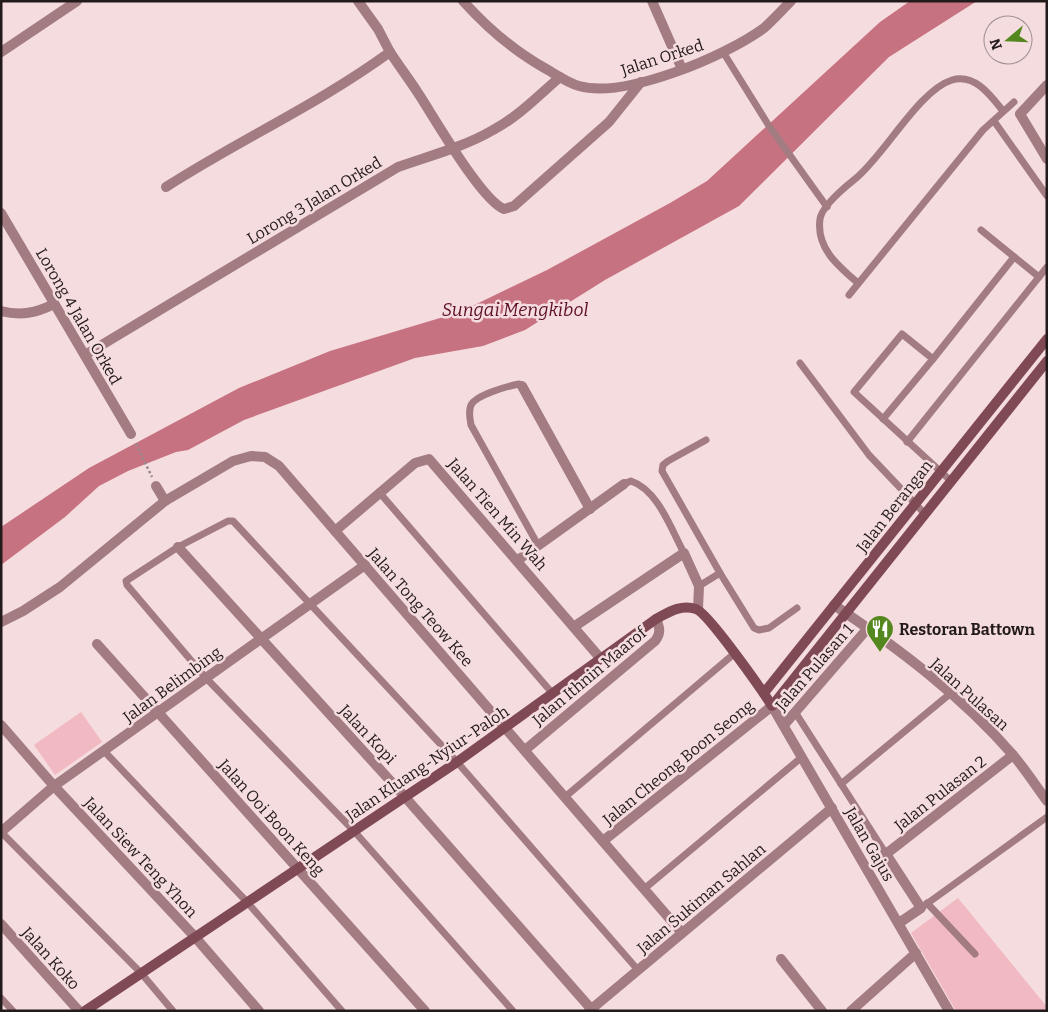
<svg xmlns="http://www.w3.org/2000/svg" width="1048" height="1012" font-family="Bitter,serif">
<rect width="100%" height="100%" fill="#f5dcdf"/>
<g fill="#f1b9c1">
<polygon points="81,712 102,742 55,775 34,745"/>
<polygon points="958,898 1047,1007 1047,1011 956,1011 911,933"/>
</g>
<polygon fill="#c77281" points="910,1 977,1 889,57 739,206 605,280 525,330 483,346 415,358 244,420 188,450 176,452 128,471 99,486 65,517 1,565 1,527 89,468 239,388 330,351 460,312 547,270 670,203 707,181 880,22"/>
<g fill="none" stroke-linecap="round" stroke-linejoin="round">
<polyline stroke="#99878a" stroke-width="2.5" stroke-dasharray="2.5 2.5" stroke-linecap="butt" points="136,444 152,477"/>
<g stroke="#a27c81" stroke-width="7">
<polyline points="723,52 769,126 827,207"/>
<polyline points="994,121 1047,196"/>
<polyline points="981,230 1039,277"/>
<path d="M858,283c-20,-17 -42,-35 -38,-64 2,-13 25,-32 35,-40 29,-23 64,-89 97,-99 23,-7 39,16 51,31"/>
<polyline points="849,295 983,130 1014,102"/>
<polyline points="800,363 869,455 925,514"/>
<path d="M522,386l-3,-2c-11,2 -43,11 -48,21 -3,7 -1,13 0,20l67,120"/>
<polyline points="883,419 933,359"/>
<polyline points="907,442 1047,267"/>
<polyline points="951,481 854,392 902,334 933,359 1014,257"/>
<path d="M624,484l7,-3c27,9 40,48 53,72"/>
<polyline points="379,492 553,694"/>
<polyline points="720,573 754,628 759,630 769,628 797,608"/>
<polyline points="699,586 720,573 662,471 663,465 668,461 706,440"/>
<polyline points="795,712 886,854"/>
<polyline points="104,751 247,902 342,1011"/>
<polyline points="841,784 951,693"/>
<polyline points="565,797 735,653"/>
<polyline points="1,832 141,973 173,1011"/>
<polyline points="644,889 802,757"/>
<polyline points="927,903 975,954"/>
<polyline points="921,908 1047,817"/>
<polyline points="1,998 13,1011"/>
<polyline points="513,1011 354,831 206,678 127,585 126,581 129,579 178,547 228,521 233,521 457,762 638,970"/>
</g>
<g stroke="#a27c81" stroke-width="10">
<path d="M463,1c26,29 52,51 85,69 10,6 20,13 31,16 46,13 147,-30 185,-58 9,-8 18,-18 27,-27"/>
<polyline points="652,1 682,69"/>
<polyline points="1,52 77,1"/>
<path d="M390,52c9,14 19,27 28,41 16,24 63,107 86,116l10,-3 95,-84 32,-40"/>
<polyline points="1047,85 1020,114 1047,159"/>
<path d="M166,187c73,-47 153,-83 224,-135l-12,-23 -20,-28"/>
<polyline points="1,213 131,434"/>
<path d="M1,311c20,5 35,2 53,-7"/>
<path d="M85,355l313,-188c31,-11 66,-20 95,-37 25,-13 46,-35 67,-53"/>
<polyline points="522,386 590,509"/>
<polyline points="156,486 165,501"/>
<polyline points="335,531 415,463 429,459 601,659"/>
<polyline points="178,547 405,797 593,1011"/>
<polyline points="518,560 624,484"/>
<path d="M834,605c64,43 128,91 179,150 12,14 23,31 34,46"/>
<polyline points="1,622 23,611 60,587 165,501 233,461 251,456 265,457 279,466 682,933"/>
<polyline points="575,626 684,553 699,586 698,609"/>
<polyline points="97,644 425,1011"/>
<polyline points="1,725 54,786 195,937 259,1011"/>
<polyline points="784,725 868,628"/>
<path d="M525,750l130,-109c6,-8 5,-13 1,-22"/>
<polyline points="1,832 54,786 365,565"/>
<polyline points="603,841 772,706 949,1011"/>
<polyline points="899,923 921,908 886,854 1013,755"/>
<polyline points="1,924 79,1011"/>
<polyline points="781,959 822,1011"/>
<polyline points="589,1011 832,808"/>
<polyline points="851,1011 916,953"/>
</g>
<g stroke="#804a54" stroke-width="10">
<polyline points="764,693 1047,339"/>
<path d="M85,1011l372,-249 199,-143c13,-7 25,-15 40,-10 12,4 66,81 76,97l275,-345"/>
</g>
</g>
<defs>
<symbol id="restaurant-pin" viewBox="-11 -11 22 30"><path d="M0 17L-7.5 6A9.5 9.5 0 1 1 7.5 6Z" fill="#54881f" stroke="#f5dcdf"/><path d="M-5-6h1v4h1v-4h1v4h1v-4h1v5L-1.5 .5V6h-2V.5L-5-1ZM5-6V6H3V1.5H1.5Q1.5-4 5-6Z" fill="#fff"/></symbol>
</defs>
<g fill-rule="evenodd">
<use href="#restaurant-pin" x="864" y="613" width="32" height="43"/>
</g>
<g text-anchor="middle" stroke-width="5" stroke-linejoin="round" paint-order="stroke">
<g font-size="16" fill="#231a1c" stroke="#f5dcdf">
<text transform="translate(662 57) rotate(-18)" y="6">Jalan Orked</text>
<text transform="translate(314 200) rotate(-31)" y="6">Lorong 3 Jalan Orked</text>
<text transform="translate(79 316) rotate(60)" y="6">Lorong 4 Jalan Orked</text>
<text transform="translate(894 506) rotate(-52)" y="6">Jalan Berangan</text>
<text transform="translate(498 514) rotate(49)" y="6">Jalan Tien Min Wah</text>
<text transform="translate(421 607) rotate(49)" y="6">Jalan Tong Teow Kee</text>
<text transform="translate(814 667) rotate(-49)" y="6">Jalan Pulasan 1</text>
<text transform="translate(589 676) rotate(-40)" y="6">Jalan Ithnin Maarof</text>
<text transform="translate(172 684) rotate(-36)" y="6">Jalan Belimbing</text>
<text transform="translate(970 694) rotate(42)" y="6">Jalan Pulasan</text>
<text transform="translate(368 734) rotate(47)" y="6">Jalan Kopi</text>
<text transform="translate(678 762) rotate(-39)" y="6">Jalan Cheong Boon Seong</text>
<text transform="translate(427 763) rotate(-34)" y="6">Jalan Kluang-Nyiur-Paloh</text>
<text transform="translate(940 793) rotate(-38)" y="6">Jalan Pulasan 2</text>
<text transform="translate(272 817) rotate(48)" y="6">Jalan Ooi Boon Keng</text>
<text transform="translate(870 844) rotate(60)" y="6">Jalan Gajus</text>
<text transform="translate(141 857) rotate(47)" y="6">Jalan Siew Teng Yhon</text>
<text transform="translate(701 898) rotate(-40)" y="6">Jalan Sukiman Sahlan</text>
<text transform="translate(51 958) rotate(48)" y="6">Jalan Koko</text>
</g>
<g font-size="16" font-weight="bold" fill="#231a1c" stroke="#f5dcdf" text-anchor="start">
<text x="899" y="635">Restoran Battown</text>
</g>
<g font-size="18" font-style="italic" fill="#5c0e26" stroke="#f5dcdf">
<text x="515" y="316">Sungai Mengkibol</text>
</g>
</g>
<rect width="1048" height="1012" fill="none" stroke="#231a1c" stroke-width="5"/>
<g transform="translate(1008 40) rotate(251)"><circle r="24" fill="#f5dcdf" stroke="#a18e91"/>
<path d="M0-4L9 19L0 12L-9 19Z" fill="#54881f"/>
<text y="-8" font-size="14" font-weight="bold" text-anchor="middle" fill="#231a1c">N</text>
</g>
</svg>
